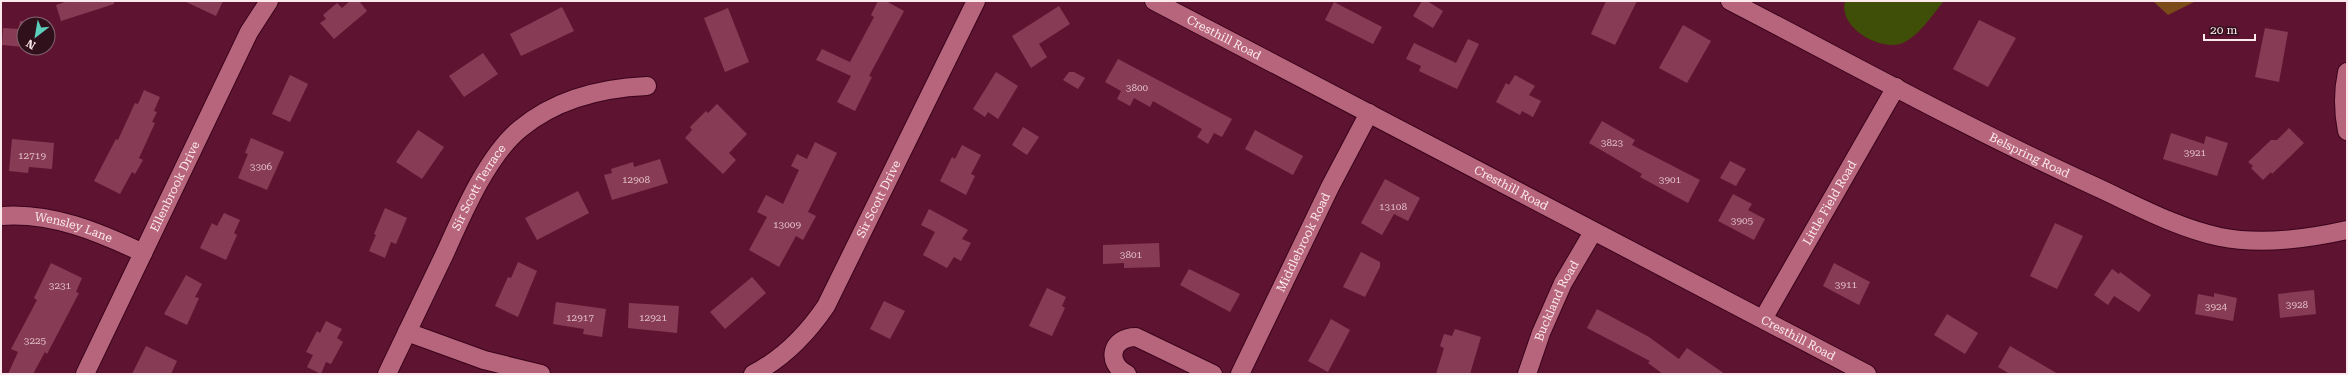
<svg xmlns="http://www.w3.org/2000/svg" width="2348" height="375" font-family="'Roboto Serif',serif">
<rect width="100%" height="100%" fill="#5e1431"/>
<polygon fill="#7a4a19" points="2153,1 2196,1 2168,15"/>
<path fill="#404f07" d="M1845,1h99c-12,14 -26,37 -44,43 -22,6 -62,-17 -55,-43z"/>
<g fill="#883b54">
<polygon points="68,1 114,1 114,4 61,21 56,5"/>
<polygon points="184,1 223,1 216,16"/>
<polygon points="350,1 359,1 367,11 334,39 320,23 326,19 323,15 337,3 342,8"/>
<polygon points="878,1 886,1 904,11 869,76 872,77 855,111 837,102 851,76 816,60 822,49 850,62 874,17 871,15"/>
<polygon points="1422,1 1427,1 1443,11 1433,28 1413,16"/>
<polygon points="1606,1 1637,1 1615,45 1591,34"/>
<polygon points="1334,2 1382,27 1373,44 1325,20"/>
<polygon points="1059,6 1070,24 1039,44 1047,57 1031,68 1012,36"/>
<polygon points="562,7 574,31 521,56 510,34"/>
<polygon points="728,8 749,62 725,72 704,18"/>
<polygon points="1979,20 2016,38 1988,87 1953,69"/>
<polygon points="20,21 51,24 49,50 30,48 48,48 48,24 24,24 24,47 2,45 3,28 19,29"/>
<polygon points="1683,25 1711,41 1687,83 1659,68"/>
<polygon points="2265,28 2288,32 2279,82 2255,77"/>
<polygon points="1468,39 1479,44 1457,89 1419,71 1421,66 1406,59 1414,43 1456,63"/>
<polygon points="483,53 498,74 464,97 449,76"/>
<polygon points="1118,59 1232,119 1222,137 1214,133 1208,144 1197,137 1202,129 1153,101 1150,107 1134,98 1130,106 1117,99 1121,91 1105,82"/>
<polygon points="996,72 1018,86 998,119 988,112 985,117 973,109"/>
<polygon points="1069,72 1074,72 1085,78 1078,89 1063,80"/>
<polygon points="290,75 308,84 290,122 272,114"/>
<polygon points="1515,75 1535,86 1529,95 1541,101 1533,117 1522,111 1520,115 1496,102 1506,83 1509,85"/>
<polygon points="144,90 160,97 154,111 157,112 152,122 155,123 139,158 143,160 135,174 132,172 120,194 94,181 116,139 118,140 135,103 138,104"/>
<polygon points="717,104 747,134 729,153 736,160 723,174 685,138 692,130 690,127 706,111 708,113"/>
<polygon points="1602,121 1635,140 1632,145 1700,180 1688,203 1640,177 1642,174 1589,143"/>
<polygon points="1023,127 1039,137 1027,155 1012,145"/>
<polygon points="2289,128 2304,143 2272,174 2271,172 2263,180 2251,168 2253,166 2248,162 2271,140 2277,140"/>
<polygon points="418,130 444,147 422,179 396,162"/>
<polygon points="1255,130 1303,156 1293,175 1245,149"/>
<polygon points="2171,133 2204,144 2206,136 2228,143 2217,176 2163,159"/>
<polygon points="251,138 284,152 267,190 238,178 248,154 245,153"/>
<polygon points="12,139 54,143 52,169 29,167 28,173 9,171"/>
<polygon points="815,142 837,153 808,212 816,216 803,240 796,236 779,267 749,250 767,217 757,212 766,195 783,204 799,170 791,166 797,154 807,159"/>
<polygon points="962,145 981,155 971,174 975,176 966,195 940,181 952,157 955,159"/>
<polygon points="660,159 668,183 612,200 604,175 612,173 611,169 633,162 634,167"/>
<polygon points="1730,161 1746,169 1736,186 1720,178"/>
<polygon points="1385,179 1420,198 1408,221 1394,214 1382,235 1361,223"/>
<polygon points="578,191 589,213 537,240 525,218"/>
<polygon points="1733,194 1752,204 1748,210 1765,219 1754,240 1718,221"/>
<polygon points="385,208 407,218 396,244 391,242 385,258 369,251 376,235 374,234"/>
<polygon points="929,209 968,230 962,239 971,243 961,261 954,257 947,268 923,255 935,232 921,225"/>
<polygon points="224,213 240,220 234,233 237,235 226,260 200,248 212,223 217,226"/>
<polygon points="2055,223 2083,236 2057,289 2030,276"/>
<polygon points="1159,243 1160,267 1124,268 1124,263 1103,264 1103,245"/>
<polygon points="1361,252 1380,262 1380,267 1365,297 1343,287"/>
<polygon points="518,262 537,271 518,317 495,306 508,277 511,278"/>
<polygon points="51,263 82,278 76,292 79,293 47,354 45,352 33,374 8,374 18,352 11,349 37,300 34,298"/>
<polygon points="1834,263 1870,282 1859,305 1823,286"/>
<polygon points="1189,269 1240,294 1230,312 1180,285"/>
<polygon points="2112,269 2119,274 2120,272 2151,295 2139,312 2114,296 2108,305 2094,295"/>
<polygon points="186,275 202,284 195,297 199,298 187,325 164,314"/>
<polygon points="752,277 766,293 725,329 710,312"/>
<polygon points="1047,288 1066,297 1062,306 1065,308 1052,336 1029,326"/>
<polygon points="2314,290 2316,314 2280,318 2278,294"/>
<polygon points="2214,293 2237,298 2233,321 2195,314 2198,294 2214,297"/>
<polygon points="884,301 905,311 890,339 870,329"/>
<polygon points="556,302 606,309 602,337 583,334 584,329 553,324"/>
<polygon points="629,303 679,306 677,333 628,328"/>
<polygon points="1597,309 1649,337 1679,359 1687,348 1725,374 1663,374 1648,363 1650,361 1587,328"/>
<polygon points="1947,314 1978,333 1965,354 1934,335"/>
<polygon points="1331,319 1350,330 1328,372 1308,361"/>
<polygon points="326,321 342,329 337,338 343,342 331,364 326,362 321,374 307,367 313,355 306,352 317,331 320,333"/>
<polygon points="1455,329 1481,337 1470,374 1436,374 1444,348 1440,346 1444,334 1452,336"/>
<polygon points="146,346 177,361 171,374 132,374"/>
<polygon points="2010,346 2058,374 2010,374 1998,367"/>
</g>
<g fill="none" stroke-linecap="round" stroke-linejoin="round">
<defs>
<g id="street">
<path id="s1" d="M1154,1l713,373"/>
<path id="s2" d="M1730,1c120,62 239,128 362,184 42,19 82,42 128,52 40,8 87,2 127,-7"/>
<path d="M2347,72c-4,19 -4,39 0,59"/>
<path id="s3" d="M1,216c50,-4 98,16 142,37"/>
<path id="s4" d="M1763,319l133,-232"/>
<polyline points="407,332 484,360 541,374"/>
<path id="s5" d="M85,374l164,-342 20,-31"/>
<path id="s6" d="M387,374c20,-41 39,-82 59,-123 17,-38 42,-96 74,-122 36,-30 81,-41 127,-43"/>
<path id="s7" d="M753,374c31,-16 54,-40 73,-68l150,-305"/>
<path d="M1127,374c-22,-11 -16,-37 9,-37l77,37"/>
<path id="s8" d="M1240,374l90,-187 39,-74"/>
<path id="s9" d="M1527,374l14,-41 22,-50 30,-51"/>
</g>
</defs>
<use href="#street" stroke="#3a031a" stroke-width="20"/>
<use href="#street" stroke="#b6657d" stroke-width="18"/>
</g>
<g text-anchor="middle" stroke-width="4" stroke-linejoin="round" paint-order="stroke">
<g font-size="10" fill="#dfbec7">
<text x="1137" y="91">3800</text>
<text x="1612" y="146">3823</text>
<text x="2195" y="156">3921</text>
<text x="32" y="159">12719</text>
<text x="261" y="170">3306</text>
<text x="636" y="183">12908</text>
<text x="1670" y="183">3901</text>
<text x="1393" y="210">13108</text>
<text x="1742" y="224">3905</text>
<text x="787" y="228">13009</text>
<text x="1131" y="258">3801</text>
<text x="1846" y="288">3911</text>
<text x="60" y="289">3231</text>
<text x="2297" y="308">3928</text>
<text x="2216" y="310">3924</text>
<text x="580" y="321">12917</text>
<text x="653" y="321">12921</text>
<text x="35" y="344">3225</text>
</g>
<g font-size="12" fill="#fce9ed" stroke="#30101b">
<text dy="4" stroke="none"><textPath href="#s1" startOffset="79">Cresthill Road</textPath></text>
<text dy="4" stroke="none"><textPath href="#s2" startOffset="337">Belspring Road</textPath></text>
<text dy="4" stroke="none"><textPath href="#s5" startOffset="208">Ellenbrook Drive</textPath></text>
<text dy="4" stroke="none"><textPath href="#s6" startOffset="208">Sir Scott Terrace</textPath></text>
<text dy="4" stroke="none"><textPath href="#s1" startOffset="403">Cresthill Road</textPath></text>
<text dy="4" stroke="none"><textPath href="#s7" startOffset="220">Sir Scott Drive</textPath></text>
<text dy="4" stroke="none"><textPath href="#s4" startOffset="134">Little Field Road</textPath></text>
<text dy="4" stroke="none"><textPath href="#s3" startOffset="74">Wensley Lane</textPath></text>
<text dy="4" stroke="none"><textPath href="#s8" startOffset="146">Middlebrook Road</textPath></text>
<text dy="4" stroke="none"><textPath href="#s9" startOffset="79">Buckland Road</textPath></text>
<text dy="4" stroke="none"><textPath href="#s1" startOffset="727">Cresthill Road</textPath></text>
</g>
</g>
<rect width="2348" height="375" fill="none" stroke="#fce9ed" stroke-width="4"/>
<g transform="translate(36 36) rotate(211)"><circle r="19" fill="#30101b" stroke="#82676f"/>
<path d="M0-3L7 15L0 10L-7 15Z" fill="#5bcebc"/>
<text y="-6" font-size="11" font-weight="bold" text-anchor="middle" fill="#fce9ed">N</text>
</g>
<path d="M2204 34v6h51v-6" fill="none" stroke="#fce9ed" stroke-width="2"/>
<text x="2210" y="34" font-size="12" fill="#fce9ed" stroke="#30101b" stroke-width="3" paint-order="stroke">20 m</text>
</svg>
